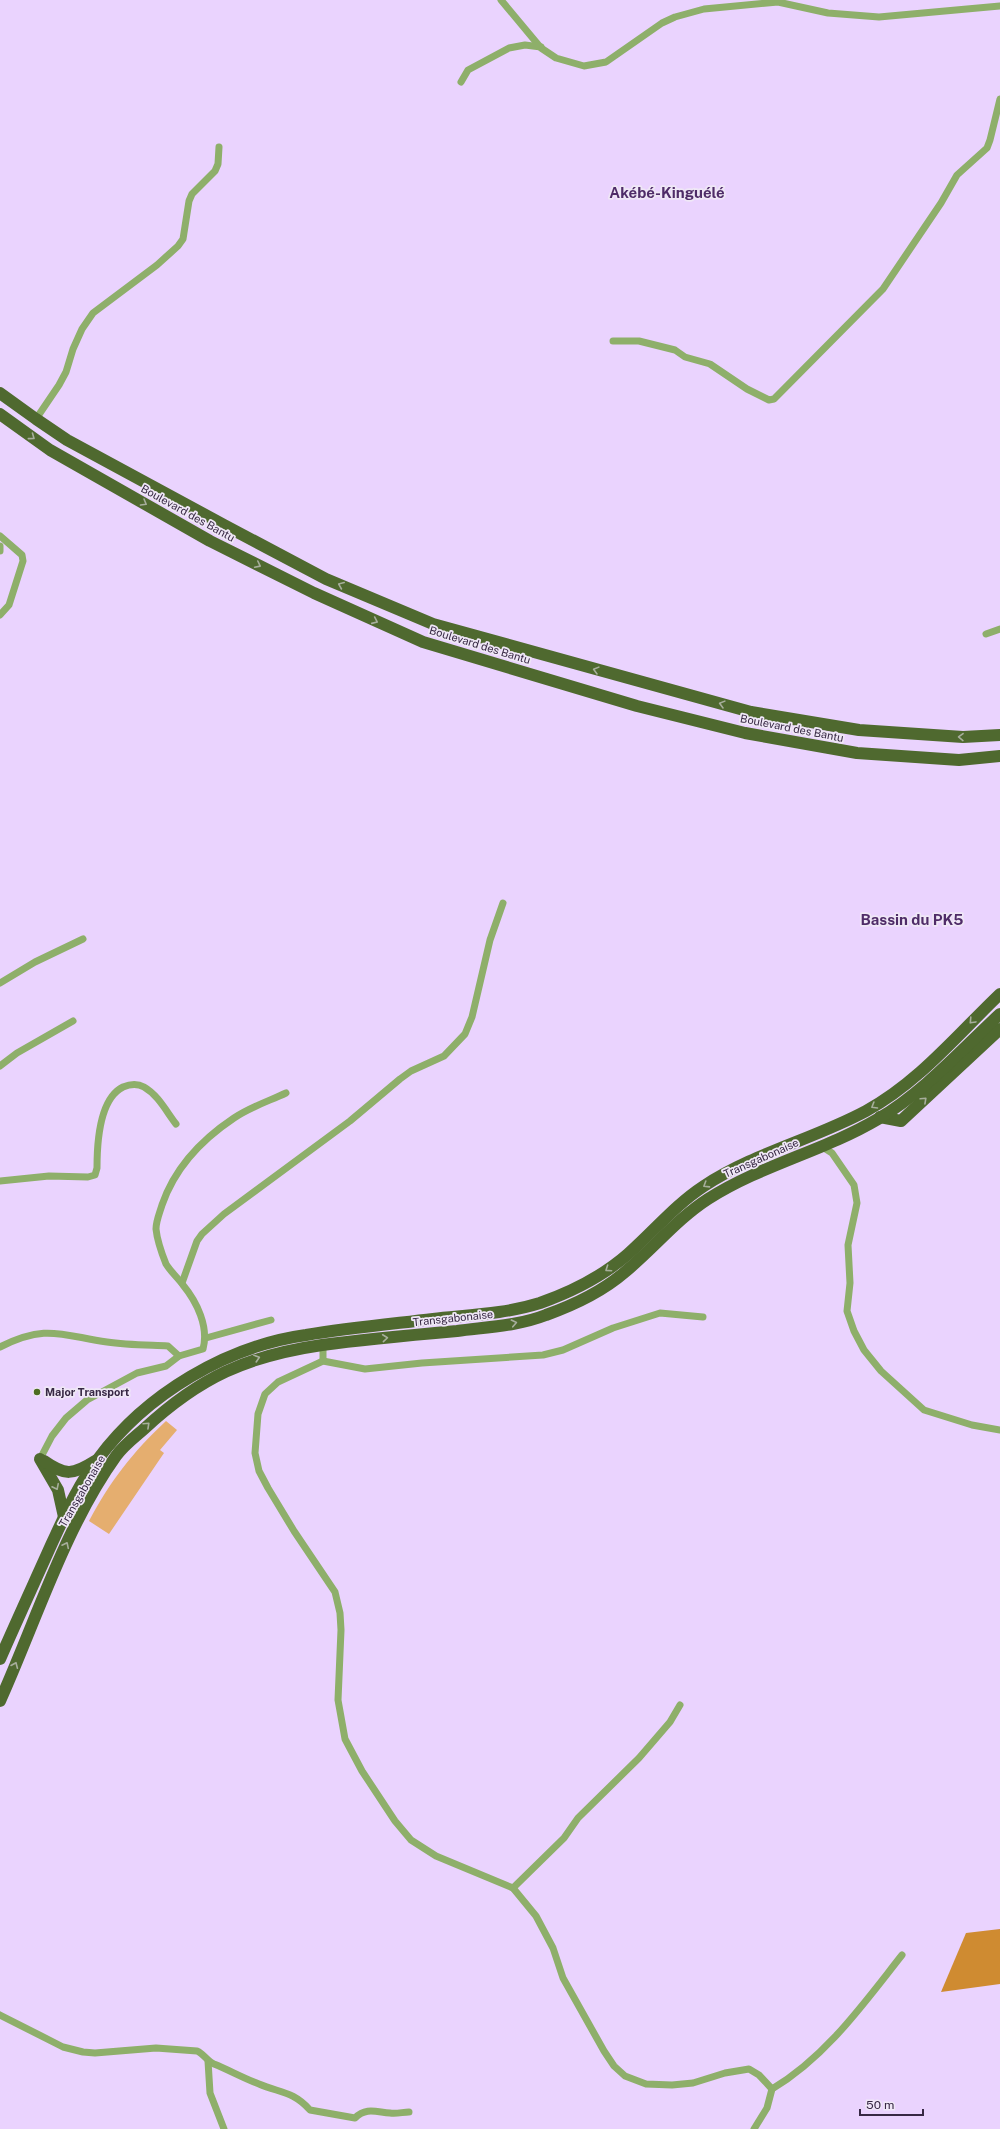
<svg xmlns="http://www.w3.org/2000/svg" width="1000" height="2129" font-family="'Public Sans',sans-serif">
<rect width="100%" height="100%" fill="#ead3fe"/>
<path fill="#e5ae6f" d="M166,1421l11,9 -17,20 4,3 -55,81 -20,-13c22,-41 43,-68 77,-100z"/>
<polygon fill="#cf8b31" points="1000,1929 1000,1984 941,1992 966,1933"/>
<g fill="none" stroke-linecap="round" stroke-linejoin="round">
<g stroke="#8eaf6a" stroke-width="7">
<polyline points="501,0 541,48 556,58 584,66 606,62 662,23 675,17 704,9 778,2 828,13 879,17 1000,6"/>
<polyline points="461,82 468,70 509,48 525,45 541,47"/>
<polyline points="613,341 639,341 675,350 685,357 710,364 747,389 769,400 774,399 883,289 941,203 957,175 987,148 990,140 1000,99"/>
<polyline points="36,419 59,385 66,372 73,349 82,329 93,313 157,265 178,246 183,239 189,201 192,194 215,171 218,164 219,147"/>
<polyline points="0,536 22,555 23,561 9,605 0,615"/>
<polyline points="0,546 0,551"/>
<polyline points="986,634 1000,629"/>
<polyline points="0,983 35,962 83,939"/>
<polyline points="0,1066 17,1053 73,1021"/>
<polyline points="821,1146 832,1153 854,1185 857,1203 848,1245 850,1283 847,1311 854,1331 864,1350 881,1371 924,1410 972,1425 1000,1430"/>
<path d="M0,1181l49,-5 39,1 7,-2 2,-7c0,-24 2,-69 26,-81 7,-3 14,-4 21,0 14,8 22,24 32,37"/>
<polyline points="182,1283 197,1241 202,1234 224,1214 350,1121 400,1079 411,1071 444,1056 465,1034 472,1017 490,940 503,903"/>
<polyline points="703,1317 660,1313 613,1328 563,1350 543,1355 422,1363 365,1369 323,1361 278,1382 265,1394 258,1414 255,1453 259,1471 268,1488 294,1531 335,1592 340,1613 341,1630 338,1700 345,1739 362,1771 395,1821 411,1840 436,1856 513,1888 536,1916 553,1948 563,1978 604,2051 614,2066 625,2076 646,2084 672,2085 693,2083 725,2073 749,2069 759,2075 772,2089"/>
<polyline points="206,1338 271,1320"/>
<polyline points="323,1345 323,1361"/>
<path d="M0,1347c46,-23 60,-12 107,-5 20,3 41,3 61,4l11,10"/>
<path d="M40,1459l12,-23 14,-18 21,-18 50,-27 29,-7 13,-10 24,-7c6,-22 -6,-47 -20,-64 -5,-7 -12,-13 -17,-21 -4,-10 -9,-25 -10,-35 0,-8 4,-17 6,-24 13,-38 39,-65 72,-87 16,-11 35,-17 52,-25"/>
<polyline points="513,1888 564,1838 578,1818 639,1758 670,1722 680,1705"/>
<path d="M0,2015l63,32 20,5 12,1 61,-5 41,3c7,3 10,10 17,13 15,6 29,14 45,20 21,9 34,7 51,26l45,8c11,-11 21,-6 35,-5 7,1 13,-1 19,-1"/>
<polyline points="208,2061 210,2093 224,2129"/>
<path d="M754,2129l13,-21 5,-19c54,-32 92,-86 130,-134"/>
</g>
<g stroke="#4f692f" stroke-width="12">
<polyline points="0,393 36,419 67,440 224,525 326,579 433,624 751,712 859,730 963,737 1000,735"/>
<polyline points="0,414 50,450 210,541 314,593 423,642 637,706 745,733 857,753 959,760 1000,756"/>
<polyline points="880,1117 901,1121 1000,1029"/>
<polyline points="40,1459 58,1490 64,1517"/>
<path d="M44,1461c21,15 29,14 51,0"/>
<path d="M0,1659c17,-39 35,-78 52,-116 13,-28 27,-60 46,-84 48,-65 129,-113 208,-124 42,-7 85,-11 127,-16 36,-4 72,-5 107,-16 31,-11 63,-27 88,-49 26,-23 47,-49 76,-68 50,-33 110,-47 162,-75 53,-29 91,-76 134,-117"/>
<path d="M0,1701c36,-80 65,-174 116,-245 8,-11 19,-19 28,-27 56,-52 103,-73 178,-84 45,-6 90,-10 135,-14 30,-4 61,-5 89,-16 28,-10 57,-24 79,-43 29,-24 52,-53 83,-73 53,-34 116,-48 170,-80 46,-27 83,-69 122,-105"/>
</g>
</g>
<defs><path id="oneway-chevron" d="M-2-3.5L2.5 0L-2 3.5" fill="none" stroke-width="1.6" stroke-linecap="round" stroke-linejoin="round"/></defs>
<g stroke="#a7ae9c">
<use href="#oneway-chevron" transform="translate(32 437) rotate(36)"/>
<use href="#oneway-chevron" transform="translate(144 503) rotate(30)"/>
<use href="#oneway-chevron" transform="translate(258 565) rotate(27)"/>
<use href="#oneway-chevron" transform="translate(341 585) rotate(-157)"/>
<use href="#oneway-chevron" transform="translate(375 621) rotate(24)"/>
<use href="#oneway-chevron" transform="translate(596 670) rotate(-165)"/>
<use href="#oneway-chevron" transform="translate(722 704) rotate(-165)"/>
<use href="#oneway-chevron" transform="translate(961 737) rotate(-179)"/>
<use href="#oneway-chevron" transform="translate(972 1021) rotate(133)"/>
<use href="#oneway-chevron" transform="translate(924 1100) rotate(-43)"/>
<use href="#oneway-chevron" transform="translate(874 1106) rotate(149)"/>
<use href="#oneway-chevron" transform="translate(706 1185) rotate(148)"/>
<use href="#oneway-chevron" transform="translate(608 1269) rotate(146)"/>
<use href="#oneway-chevron" transform="translate(514 1323) rotate(-12)"/>
<use href="#oneway-chevron" transform="translate(385 1338) rotate(-6)"/>
<use href="#oneway-chevron" transform="translate(257 1358) rotate(-18)"/>
<use href="#oneway-chevron" transform="translate(147 1425) rotate(-43)"/>
<use href="#oneway-chevron" transform="translate(56 1487) rotate(64)"/>
<use href="#oneway-chevron" transform="translate(66 1545) rotate(-64)"/>
<use href="#oneway-chevron" transform="translate(15 1665) rotate(-67)"/>
</g>
<circle fill="#4d6c22" stroke="#efe7f6" stroke-width="1.5" cx="37" cy="1392" r="4"/>
<g text-anchor="middle" stroke-width="3.5" stroke-linejoin="round" paint-order="stroke">
<g font-size="11" fill="#372844" stroke="#efe7f6">
<text transform="translate(188 513) rotate(29)" y="4">Boulevard des Bantu</text>
<text transform="translate(480 645) rotate(17)" y="4">Boulevard des Bantu</text>
<text transform="translate(792 728) rotate(11)" y="4">Boulevard des Bantu</text>
<text transform="translate(761 1158) rotate(-24)" y="4">Transgabonaise</text>
<text transform="translate(453 1318) rotate(-6)" y="4">Transgabonaise</text>
<text transform="translate(82 1491) rotate(-60)" y="4">Transgabonaise</text>
</g>
<g font-size="11" font-weight="bold" fill="#372844" stroke="#efe7f6" text-anchor="start">
<text x="45" y="1396">Major Transport</text>
</g>
<g font-size="15" font-weight="bold" fill="#4f2c68" stroke="#efe7f6">
<text x="667" y="198">Akébé-Kinguélé</text>
<text x="912" y="925">Bassin du PK5</text>
</g>
</g>
<path d="M860 2109v6h63v-6" fill="none" stroke="#372844" stroke-width="2"/>
<text x="866" y="2109" font-size="12" fill="#372844" stroke="#efe7f6" stroke-width="3" paint-order="stroke">50 m</text>
</svg>
